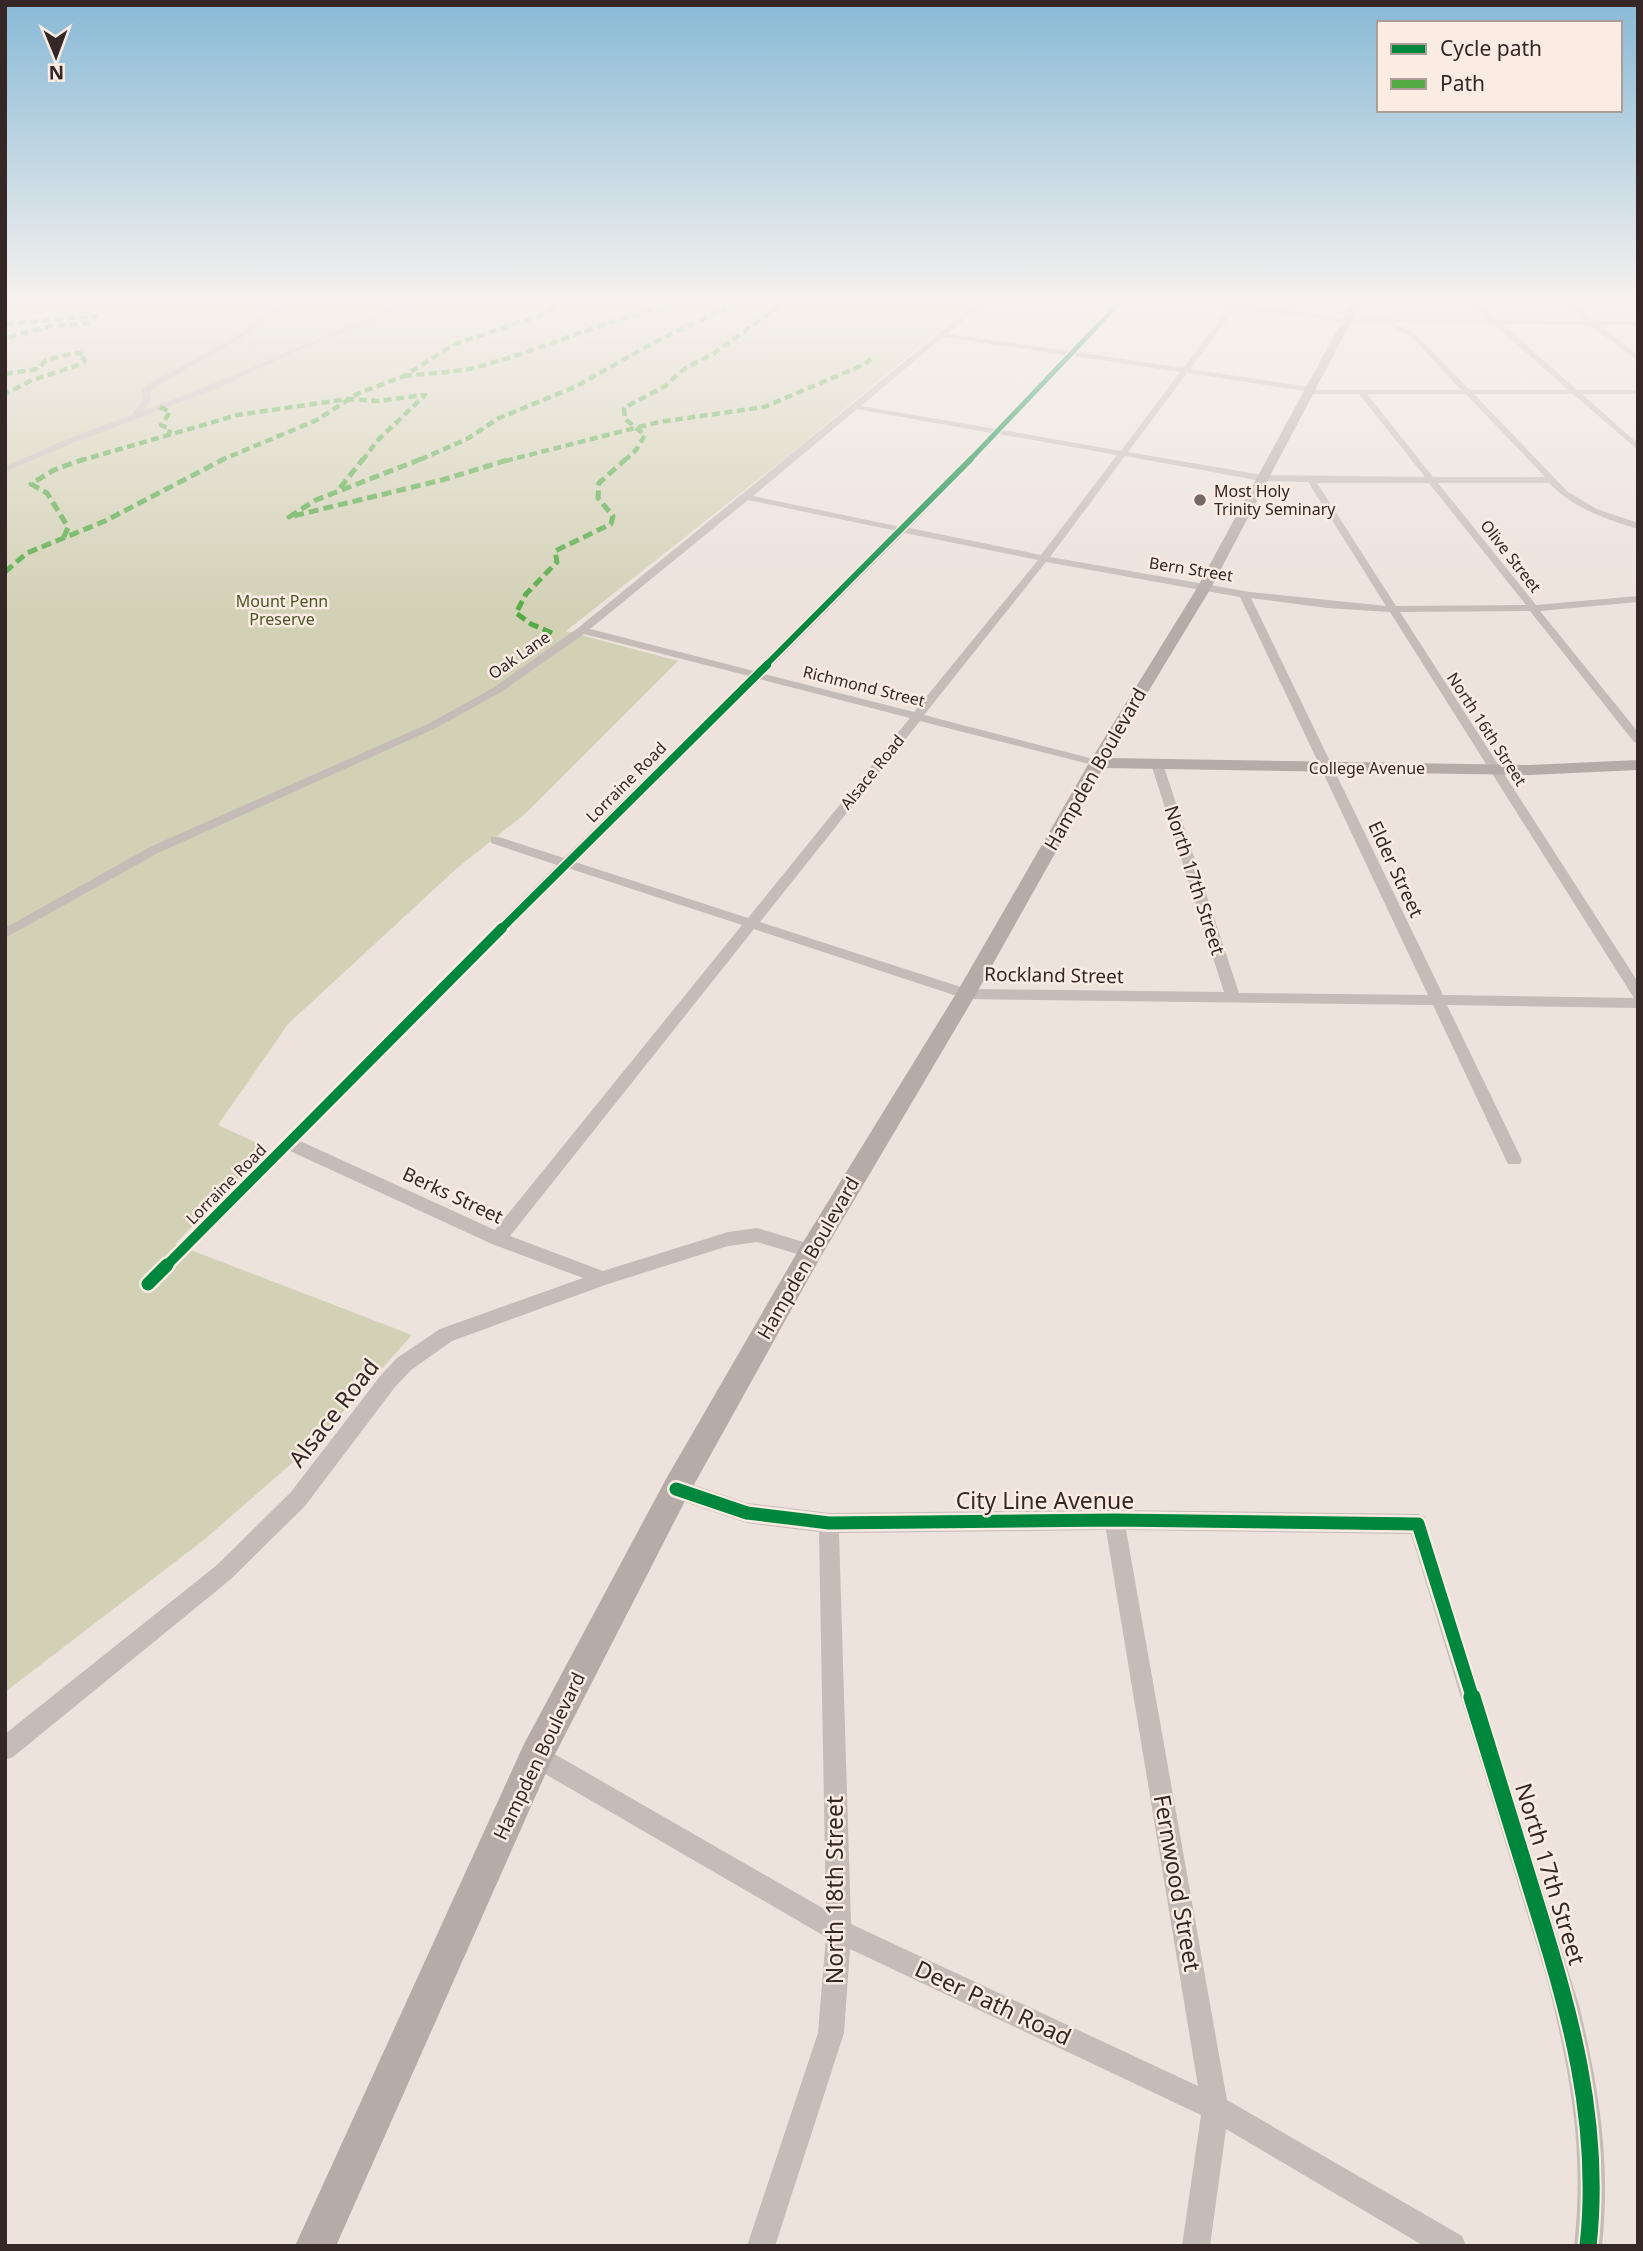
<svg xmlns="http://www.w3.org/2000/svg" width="1643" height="2251" font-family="'Noto Sans',sans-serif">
<rect width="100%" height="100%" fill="#ede2dc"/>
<polygon fill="#d2d1b5" points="5,299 977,299 788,456 566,631 678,661 526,813 456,869 288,1024 218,1125 268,1148 175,1244 412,1335 314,1444 205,1539 5,1692"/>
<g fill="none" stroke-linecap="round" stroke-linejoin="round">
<g fill="#c5bbb7" fill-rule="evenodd">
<path d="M285,299h8l-50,38 -89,51 -4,3 1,10 -8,10c92,-35 181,-75 272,-112h10l-131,53 -78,37 -143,54 -68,29v-5l62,-28 64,-24 12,-14 -1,-11 6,-6 91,-49z"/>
<path d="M981,299h7l-40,35 121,17 50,-52h7l-50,53 107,16 47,-61 -45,-8 47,4 3,-4h7l-3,5 108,15 143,1 -23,-21h7l24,21 87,1 -26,-22h8l27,22h44v4h-39l39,30v6l-48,-36 -88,-1 75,66h61v4h-56l56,50v6l-65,-56h-99l94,98 29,17 41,14v6c-33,-10 -65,-21 -89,-46h-111l98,122 102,-9v6l-98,9 98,121v11l-4,-1 -104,-131 -130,1 238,370v26l-191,-3 75,155 -2,4h-12l-2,-4 -73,-155 -467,-6 -212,-70 -244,307 93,35 125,-39 29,-4 60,18 3,5 -3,5 -6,2 -54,-16 -29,4 -123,39 -153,56 -41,29 -16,17 -90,119 -74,73 -218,178 -8,3v-26l212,-169 74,-73 90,-117 16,-17 43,-29 143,-51 -91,-34 -202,-93 -136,138 -6,2 -6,-2 -3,-5 418,-419 -66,-22v-6h8l65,21 185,-182 -165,-42 -83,58 -65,36 -278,125 -153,85v-10l145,-81 278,-123 65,-36 85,-60zM1236,308l111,15h45l-1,3 22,12 48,52h-148l-3,-3 -120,-18zM1394,323l100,1 74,66h-98l-53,-54zM943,337l123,18 -71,74 -134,-23zM1072,356l108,16 -59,79 -119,-21zM1187,373l118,18 3,3h51l66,83 -163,-2 -134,-23zM1367,394h99l79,83h-112zM857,409l134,24 -90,94 -148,-31zM999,434l118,21 -76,100 -131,-27zM1125,456l137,25 46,1 78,124 -136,-14 -200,-35zM1317,483h112l97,122 -130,1zM748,500l149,31 -143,140 -164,-42zM905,533l133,27 -124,152 -150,-38zM1046,562l194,35 188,398 -189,-2 -76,-229 -6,-4 -6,4 73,228 -257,-3 -207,-67 160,-201 177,45 4,-1v-4l-177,-46zM1251,598l76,10 63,4 244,386 -191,-3zM759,679l151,39 -162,200 -173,-56zM568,868l174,57 -247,305 -195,-89z"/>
<path d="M676,1479l71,24 82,10 285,-3 304,4 7,3 154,488c20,83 32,156 23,241h-28c11,-96 -4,-174 -27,-267l-136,-445 -285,-4 101,570 235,136 4,10h-42l-198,-117 -16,117h-28l19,-131 -351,-166 -6,84 -69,213h-28l71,-213 8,-96 -298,-173 -3,-8 3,-8 8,-3 8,3 282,162 -7,-378 -72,-9 -71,-24 -7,-3 -3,-7 3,-7zM1106,1530l92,556 -347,-162 -12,-391z"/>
</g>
<polygon fill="#b6aba6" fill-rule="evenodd" points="1354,299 1363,299 1211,588 1108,758 1529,765 1638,760 1638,770 1529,775 1103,768 976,994 820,1258 686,1499 548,1768 336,2246 295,2246 524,1744 666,1479 802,1244 957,992 1089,763 1197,588"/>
<g stroke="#54aa44" stroke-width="4.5" stroke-dasharray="8 4.5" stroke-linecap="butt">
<polyline points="24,299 25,307 47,305 60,299"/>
<polyline points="5,324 96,316 88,323 50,326 5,338"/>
<polyline points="5,374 38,369 46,360 74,353 84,354 82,356 85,361 81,364 30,381 5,394"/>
<path d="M404,376c23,-3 47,-3 69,-8 86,-21 173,-72 263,-65l-83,40 -78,44 -76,31 -32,21 -50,22"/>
<polyline points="160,407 170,412 161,425 170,429 169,434"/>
<polyline points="79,461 237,415 348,399 377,401 425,395 378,440 362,461"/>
<polyline points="219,461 317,420 357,394 404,376 455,344 541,315 567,299"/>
<polyline points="505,461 659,422 764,407 863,365 874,357"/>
<polyline points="624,461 636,450 645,435 625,419 624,408 665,386 684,369 713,354 789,299"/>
</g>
<g stroke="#54aa44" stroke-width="5" stroke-dasharray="10 5" stroke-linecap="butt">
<polyline points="421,459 316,500 289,517 442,480 511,459"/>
<polyline points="340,488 363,459"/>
<polyline points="64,537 68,527 47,493 31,484 54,470 84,459"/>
<polyline points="5,572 27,553 105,521 224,459"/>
<polyline points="552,633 531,624 516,613 526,594 557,562 555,551 611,524 613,516 598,498 599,483 626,459"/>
</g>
<defs>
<polyline id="cycleway-far5" points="969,461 1123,299"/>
<polyline id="cycleway-far4" points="765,666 971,459"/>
<polyline id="cycleway-far3" points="500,930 767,665"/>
<polyline id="cycleway-far2" points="165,1267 502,928"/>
<g id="cycleway-far1">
<polyline points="148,1284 167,1265"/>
<polyline points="676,1489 747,1513 829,1523 1114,1520 1418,1524 1473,1699"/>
</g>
<path id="cycleway" d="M1472,1697c20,65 40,129 60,194 37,118 70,230 56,355"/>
</defs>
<use href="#cycleway-far5" stroke="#faece3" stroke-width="7"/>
<use href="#cycleway-far4" stroke="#faece3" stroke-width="9"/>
<use href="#cycleway-far3" stroke="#faece3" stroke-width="11"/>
<use href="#cycleway-far2" stroke="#faece3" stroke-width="15"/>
<use href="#cycleway-far1" stroke="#faece3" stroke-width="18"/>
<use href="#cycleway" stroke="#faece3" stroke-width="21"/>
<use href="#cycleway-far5" stroke="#00873e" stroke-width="5"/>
<use href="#cycleway-far4" stroke="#00873e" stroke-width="6"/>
<use href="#cycleway-far3" stroke="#00873e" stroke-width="8"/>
<use href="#cycleway-far2" stroke="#00873e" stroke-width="10"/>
<use href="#cycleway-far1" stroke="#00873e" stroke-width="13"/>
<use href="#cycleway" stroke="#00873e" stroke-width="17"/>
</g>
<linearGradient id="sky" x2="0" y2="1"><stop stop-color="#88b9d6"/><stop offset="0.49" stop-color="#f7f2ef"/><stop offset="1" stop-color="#f7f2ef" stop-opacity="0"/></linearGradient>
<rect width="1643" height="615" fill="url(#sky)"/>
<circle fill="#756865" stroke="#faece3" stroke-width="2.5" cx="1200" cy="500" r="7"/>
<g text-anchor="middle" stroke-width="5" stroke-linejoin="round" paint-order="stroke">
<g font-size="16" fill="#352725" stroke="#faece3" text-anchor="start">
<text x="1214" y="497">Most Holy<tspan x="1214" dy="18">Trinity Seminary</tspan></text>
</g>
<g font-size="16" fill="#352725" stroke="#faece3">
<text transform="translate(1511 556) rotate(52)" y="6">Olive Street</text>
<text transform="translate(1191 569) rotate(9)" y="6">Bern Street</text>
<text transform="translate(519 655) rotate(-35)" y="6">Oak Lane</text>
<text transform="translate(864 686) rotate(14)" y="6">Richmond Street</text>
<text transform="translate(1487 729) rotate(57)" y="6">North 16th Street</text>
<text x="1367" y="774">College Avenue</text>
<text transform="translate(872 772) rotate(-51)" y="6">Alsace Road</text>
<text transform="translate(626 782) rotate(-45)" y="6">Lorraine Road</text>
<text transform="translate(226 1184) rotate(-45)" y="6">Lorraine Road</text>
</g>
<g font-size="16" fill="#4c5527" stroke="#faece3">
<text x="282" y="607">Mount Penn<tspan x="282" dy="18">Preserve</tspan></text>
</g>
<g font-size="19" fill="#352725" stroke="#faece3">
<text transform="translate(1095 769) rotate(-60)" y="7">Hampden Boulevard</text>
<text transform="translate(1396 869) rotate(65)" y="7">Elder Street</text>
<text transform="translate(1195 880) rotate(72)" y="7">North 17th Street</text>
<text transform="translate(1054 975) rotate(1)" y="7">Rockland Street</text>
<text transform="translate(453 1195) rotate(25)" y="7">Berks Street</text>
<text transform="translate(808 1258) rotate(-60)" y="7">Hampden Boulevard</text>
<text transform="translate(539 1756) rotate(-64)" y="7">Hampden Boulevard</text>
</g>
<g font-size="23" fill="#352725" stroke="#faece3">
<text transform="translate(334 1413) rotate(-52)" y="8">Alsace Road</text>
<text x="1045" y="1509">City Line Avenue</text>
<text transform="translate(1550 1874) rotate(73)" y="8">North 17th Street</text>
<text transform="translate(1177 1883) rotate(80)" y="8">Fernwood Street</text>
<text transform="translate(835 1890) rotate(-90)" y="8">North 18th Street</text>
<text transform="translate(993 2003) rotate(25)" y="8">Deer Path Road</text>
</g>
</g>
<rect width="1643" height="2251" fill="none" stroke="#352725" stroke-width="14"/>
<rect x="1377" y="21" width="245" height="91" fill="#faece3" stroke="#ab9d97" stroke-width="2"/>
<rect x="1391" y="44" width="35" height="10" fill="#00873e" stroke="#ab9d97" stroke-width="2"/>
<text x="1440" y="56" font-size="21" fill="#352725">Cycle path</text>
<rect x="1391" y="79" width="35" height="10" fill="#54aa44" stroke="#ab9d97" stroke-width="2"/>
<text x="1440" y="91" font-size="21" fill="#352725">Path</text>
<g transform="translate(56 56) rotate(179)" stroke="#faece3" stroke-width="5" paint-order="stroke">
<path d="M0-5L12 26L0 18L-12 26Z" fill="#352725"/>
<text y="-10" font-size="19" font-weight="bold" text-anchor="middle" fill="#352725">N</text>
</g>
</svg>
